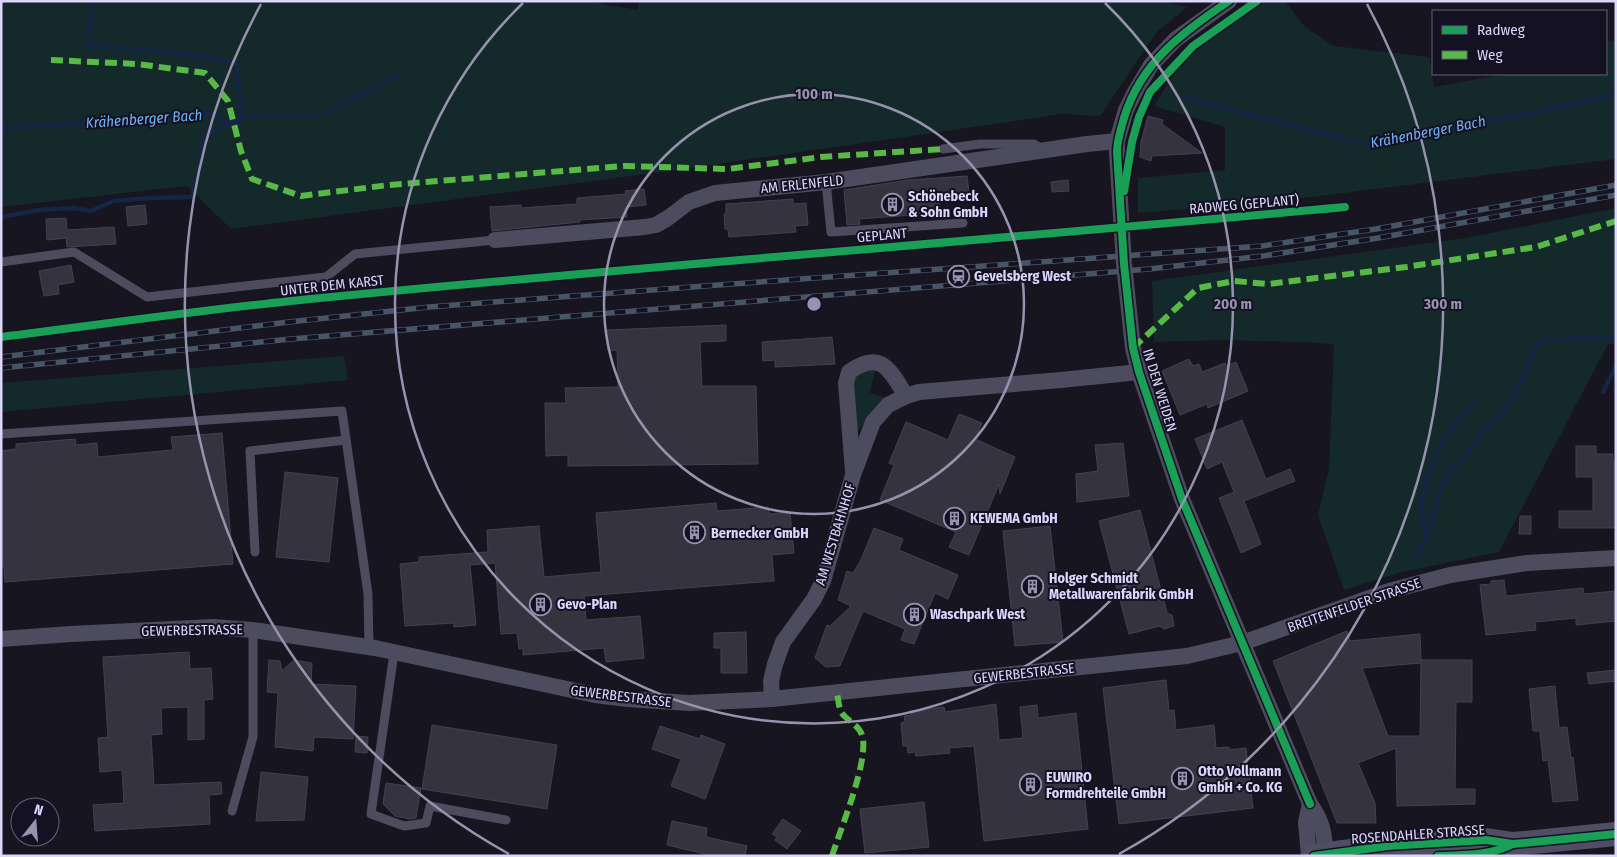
<svg xmlns="http://www.w3.org/2000/svg" width="1617" height="857" font-family="'Fira Sans Condensed',sans-serif">
<rect width="100%" height="100%" fill="#17151f"/>
<g fill="#14292a">
<polygon points="1,1 586,1 638,10 638,1 1162,1 1187,7 1156,33 1100,116 1062,114 684,169 231,229 187,186 1,207"/>
<polygon points="1264,1 1285,1 1304,26 1334,46 1429,57 1434,87 1505,74 1606,74 1606,40 1616,41 1616,159 1263,203 1138,213 1138,178 1225,170 1225,127 1154,106 1175,71 1211,35"/>
<polygon points="1616,208 1616,344 1608,344 1499,552 1402,572 1344,590 1318,515 1329,468 1334,345 1324,343 1227,340 1154,342 1152,281 1466,238"/>
<polygon points="344,356 348,380 1,412 1,383"/>
<polygon points="865,368 875,370 870,393 884,397 859,430 857,430 852,385 855,376"/>
</g>
<g fill="none" stroke-linecap="round" stroke-linejoin="round">
<g stroke="#152544" stroke-width="4.5">
<polyline points="87,36 91,21 92,1"/>
<path d="M86,46c51,2 102,6 151,18l4,54"/>
<polyline points="1183,97 1363,144 1433,134 1477,121 1519,116 1616,94"/>
<polyline points="327,113 399,74"/>
<path d="M1,128l159,-11 4,2 38,-7 15,4 3,4 15,2c15,-11 60,-5 80,-6"/>
<path d="M1,217l38,-7 33,-2 19,3 22,-10 37,-3 42,-1c5,-20 10,-39 10,-60l33,-15"/>
<polyline points="1603,392 1616,366"/>
<path d="M1426,537c-2,-11 -5,-23 -4,-34 0,-8 3,-16 5,-23 10,-30 23,-59 49,-78"/>
<polyline points="1413,561 1427,539 1439,494 1449,472 1466,455 1482,432 1504,411 1515,395 1535,349 1540,340 1616,337"/>
</g>
</g>
<g fill="#363341" stroke="#444052" fill-rule="evenodd">
<polygon points="1148,116 1163,120 1162,124 1202,153 1152,156 1151,161 1140,157 1141,142"/>
<polygon points="967,176 969,193 939,196 940,213 859,219 860,224 847,225 844,190 908,180"/>
<polygon points="1068,180 1069,191 1052,192 1051,182"/>
<polygon points="644,189 646,205 626,207 627,217 579,220 580,222 492,231 490,207 521,205 521,208 577,204 577,198 626,194 625,191"/>
<polygon points="793,199 793,204 806,203 808,225 795,226 796,232 729,237 728,229 725,229 724,214 726,214 726,204"/>
<polygon points="145,205 147,224 128,226 126,207"/>
<polygon points="66,218 67,230 114,227 116,244 67,247 66,238 47,240 46,219"/>
<polygon points="71,265 74,282 58,285 59,294 44,296 39,271"/>
<polygon points="726,325 726,341 700,342 702,386 756,386 758,464 568,466 568,455 546,456 545,403 566,403 565,388 618,387 617,350 608,351 607,330"/>
<polygon points="832,337 835,364 775,367 775,360 763,361 762,342"/>
<polygon points="1189,359 1193,366 1199,364 1202,372 1225,363 1226,366 1236,362 1248,391 1208,408 1207,404 1180,415 1162,371"/>
<polygon points="959,414 982,423 975,439 1015,457 1000,494 999,484 969,555 949,547 956,532 880,500 894,465 889,463 906,422 948,440"/>
<polygon points="1242,420 1266,479 1290,469 1295,481 1244,501 1261,544 1241,553 1219,498 1234,492 1222,462 1207,469 1195,439"/>
<polygon points="222,433 233,564 5,582 4,566 1,567 1,451 16,449 16,444 75,439 76,445 97,443 98,457 173,450 171,437"/>
<polygon points="1123,443 1129,496 1077,502 1076,474 1098,471 1095,445"/>
<polygon points="1576,446 1596,446 1596,454 1613,454 1613,462 1616,462 1616,528 1559,528 1559,511 1593,511 1593,477 1576,477"/>
<polygon points="285,472 338,478 329,562 276,557"/>
<polygon points="716,503 717,511 768,507 769,514 790,512 794,553 772,555 774,581 584,596 586,620 640,616 644,658 606,662 604,648 523,655 523,648 519,649 517,633 501,634 495,563 470,565 476,625 454,627 454,623 405,626 400,564 419,562 419,557 488,552 487,530 539,526 544,577 601,572 596,513"/>
<polygon points="1140,510 1167,613 1172,615 1174,626 1164,629 1160,626 1129,634 1099,521"/>
<polygon points="1520,516 1531,516 1531,534 1519,534"/>
<polygon points="1050,526 1063,642 1015,646 1003,531"/>
<polygon points="874,528 903,539 899,550 958,575 948,599 935,593 914,644 901,640 905,629 863,611 840,666 826,667 815,658 827,625 830,626 851,606 838,600 847,571 853,573 860,562"/>
<polygon points="1504,580 1506,596 1583,588 1584,594 1616,591 1616,621 1576,625 1576,618 1535,622 1536,630 1486,635 1480,585 1491,584 1491,581"/>
<path d="M1347,631l3,10 70,-7 1,26h51v42h-16l-1,87h20v15l-78,2 -1,-58 -38,15 17,40 1,20h-39l-64,-162zM1421,663l-1,73h-32l-26,-68z"/>
<polygon points="746,632 747,673 721,673 721,648 714,648 714,633"/>
<polygon points="189,652 190,669 211,668 213,699 204,700 204,739 188,740 188,707 161,708 162,734 151,735 154,785 221,782 222,794 209,795 210,824 95,831 93,805 124,803 122,770 100,772 98,738 108,737 103,657"/>
<polygon points="269,660 280,661 282,671 294,660 312,663 311,684 356,686 353,739 314,737 313,751 275,747 278,693 267,692"/>
<polygon points="1616,670 1616,681 1589,684 1587,673"/>
<polygon points="1166,680 1169,711 1174,710 1176,730 1214,725 1216,748 1229,747 1229,750 1246,748 1253,808 1119,824 1103,688"/>
<polygon points="1555,686 1559,728 1567,727 1571,758 1573,757 1578,800 1553,802 1548,760 1543,761 1540,731 1533,731 1529,689"/>
<polygon points="996,704 999,740 1023,738 1020,707 1037,705 1038,718 1076,713 1088,829 984,841 974,746 949,748 950,753 916,756 915,752 908,753 907,746 903,746 901,723 905,722 904,716 911,715 910,711 944,707 945,712"/>
<polygon points="432,725 557,745 547,809 422,789"/>
<polygon points="660,726 700,739 701,735 725,744 705,799 671,786 681,759 652,749"/>
<polygon points="356,736 368,737 367,753 355,752"/>
<polygon points="261,772 308,777 304,820 256,821"/>
<polygon points="386,783 421,788 416,818 410,819 395,816 383,804"/>
<polygon points="924,802 929,847 865,853 860,809"/>
<polygon points="783,819 801,831 787,849 775,840 777,837 772,834"/>
<polygon points="672,821 707,828 706,837 747,846 745,856 713,856 667,845"/>
</g>
<g fill="none" stroke-linecap="round" stroke-linejoin="round">
<g stroke="#4d4b5e" stroke-width="9">
<polyline points="943,149 980,144 1034,144 1039,147"/>
<polyline points="826,182 831,232 963,223"/>
<polyline points="1,262 74,252 147,297 326,277 355,254 495,240"/>
<polyline points="1,434 342,411 368,594 369,648"/>
<polyline points="255,552 250,451 346,440"/>
<polyline points="394,653 371,814 404,826 426,823 430,806 506,820"/>
<polyline points="232,811 253,737 253,630"/>
</g>
<g stroke="#4d4b5e" stroke-width="16">
<path d="M1229,1l-53,38 -25,26 -16,27 -9,18 -9,31v11l7,112 9,84 6,24 43,127 128,305c13,18 14,29 16,51"/>
<polyline points="495,240 645,227 656,225 668,218 689,202 715,193 826,182 1087,144 1117,141"/>
<path d="M853,471l-7,-88 3,-11c32,-23 41,-2 57,24"/>
<polyline points="1,639 71,634 213,627 253,630 375,648 595,695 628,699 689,703 772,699 1187,656 1242,643 1389,591 1450,575 1527,563 1616,558"/>
<polyline points="772,699 771,681 775,664 783,642 814,599 823,581 853,475 873,422 888,405 906,396 919,392 1061,380 1139,372"/>
<polyline points="1309,856 1306,822 1310,804"/>
</g>
<polyline stroke="#504e64" stroke-width="24" points="1314,856 1388,846 1486,840 1513,844 1616,834"/>
<defs>
<g id="rail">
<polyline points="1,357 289,322 429,307 718,285 1262,246 1376,229 1616,185"/>
<polyline points="1,368 291,339 1149,269 1263,256 1378,238 1616,195"/>
</g>
</defs>
<use href="#rail" stroke="#475666" stroke-width="5.5"/>
<use href="#rail" stroke="#141123" stroke-width="4" stroke-dasharray="11" stroke-linecap="butt"/>
<g stroke="#58b947" stroke-width="6" stroke-dasharray="12 6" stroke-linecap="butt">
<polyline points="51,60 137,64 205,73 228,101 241,151 252,179 301,196 389,185 624,166 728,169 821,157 943,149"/>
<polyline points="1133,348 1198,288 1234,281 1268,284 1406,267 1536,247 1616,221"/>
<path d="M832,856c8,-26 38,-97 30,-121 -3,-10 -15,-14 -21,-23 -2,-5 -3,-13 -4,-19"/>
</g>
<defs>
<g id="cycleway">
<path d="M1229,1c-46,31 -88,61 -105,117 -3,11 -7,22 -7,34l7,112 9,84 6,24 43,127 128,305"/>
<polyline points="1124,191 1132,142 1139,117 1150,92 1193,46 1257,1"/>
<path d="M1,337c97,-12 193,-26 290,-36 351,-35 703,-61 1054,-94"/>
<polyline points="1314,856 1388,846 1486,840 1513,844 1616,834"/>
<path d="M1438,856c26,-1 51,0 75,-12"/>
</g>
</defs>
<use href="#cycleway" stroke="#141123" stroke-width="11"/>
<use href="#cycleway" stroke="#1a9f57" stroke-width="8"/>
</g>
<g fill="none" stroke="#9792ae" stroke-width="2.5">
<circle cx="814" cy="304" r="210"/>
<path d="M1105 3A419 419 0 1 1 523 3"/>
<path d="M509 854A629 629 0 0 1 261 4M1367 4A629 629 0 0 1 1119 854"/>
</g>
<defs>
<symbol id="building-ring" viewBox="-11 -11 22 22"><circle r="9.5" fill="#141123" stroke="#9792ae" stroke-width="1.5"/><path d="M-4-6H4V6H1V3H-1V6H-4ZM-2.5-4.3h1.7v1.8h-1.7ZM.8-4.3h1.7v1.8H.8ZM-2.5-1h1.7V.8h-1.7ZM.8-1h1.7V.8H.8Z" fill="#9792ae"/></symbol>
<symbol id="station-ring" viewBox="-11 -11 22 22"><circle r="9.5" fill="#141123" stroke="#9792ae" stroke-width="1.5"/><path d="M-3-6H3Q5-6 5-4V2Q5 4 3 4L4.5 6H3L1.5 4h-3L-3 6H-4.5L-3 4Q-5 4-5 2V-4Q-5-6-3-6ZM-3.5-4v3h7v-3ZM-3.5 1v1.5H-2V1ZM2 1v1.5H3.5V1Z" fill="#9792ae"/></symbol>
</defs>
<g fill-rule="evenodd">
<use href="#building-ring" x="880" y="192" width="25" height="25"/>
<use href="#station-ring" x="946" y="264" width="25" height="25"/>
<use href="#building-ring" x="942" y="506" width="25" height="25"/>
<use href="#building-ring" x="682" y="520" width="25" height="25"/>
<use href="#building-ring" x="1020" y="574" width="25" height="25"/>
<use href="#building-ring" x="528" y="592" width="25" height="25"/>
<use href="#building-ring" x="902" y="602" width="25" height="25"/>
<use href="#building-ring" x="1170" y="766" width="25" height="25"/>
<use href="#building-ring" x="1018" y="772" width="25" height="25"/>
</g>
<g text-anchor="middle" stroke-width="4" stroke-linejoin="round" paint-order="stroke">
<g font-size="14" fill="#dcd6fb" stroke="#141123">
<text transform="translate(802 184) rotate(-6)" y="5">AM ERLENFELD</text>
<text transform="translate(1244 204) rotate(-5)" y="5">RADWEG (GEPLANT)</text>
<text transform="translate(882 235) rotate(-5)" y="5">GEPLANT</text>
<text transform="translate(332 285) rotate(-6)" y="5">UNTER DEM KARST</text>
<text transform="translate(1160 390) rotate(73)" y="5">IN DEN WEIDEN</text>
<text transform="translate(835 534) rotate(-73)" y="5">AM WESTBAHNHOF</text>
<text transform="translate(1354 605) rotate(-19)" y="5">BREITENFELDER STRASSE</text>
<text transform="translate(192 630) rotate(-1)" y="5">GEWERBESTRASSE</text>
<text transform="translate(1024 673) rotate(-6)" y="5">GEWERBESTRASSE</text>
<text transform="translate(621 696) rotate(7)" y="5">GEWERBESTRASSE</text>
<text transform="translate(1418 834) rotate(-4)" y="5">ROSENDAHLER STRASSE</text>
</g>
<g font-size="14" font-weight="bold" fill="#dcd6fb" stroke="#141123" text-anchor="start">
<text x="908" y="201">Schönebeck<tspan x="908" dy="16">&amp; Sohn GmbH</tspan></text>
<text x="974" y="281">Gevelsberg West</text>
<text x="970" y="523">KEWEMA GmbH</text>
<text x="711" y="538">Bernecker GmbH</text>
<text x="1049" y="583">Holger Schmidt<tspan x="1049" dy="16">Metallwarenfabrik GmbH</tspan></text>
<text x="557" y="609">Gevo-Plan</text>
<text x="930" y="619">Waschpark West</text>
<text x="1198" y="776">Otto Vollmann<tspan x="1198" dy="16">GmbH + Co. KG</tspan></text>
<text x="1046" y="782">EUWIRO<tspan x="1046" dy="16">Formdrehteile GmbH</tspan></text>
</g>
<g font-size="15" font-style="italic" fill="#6fb0f0" stroke="#141123">
<text transform="translate(144 119) rotate(-4)" y="5">Krähenberger Bach</text>
<text transform="translate(1428 132) rotate(-11)" y="5">Krähenberger Bach</text>
</g>
</g>
<circle cx="814" cy="304" r="8" fill="#9792ae" stroke="#141123" stroke-width="2.5"/>
<g font-size="15" text-anchor="middle" font-weight="bold" fill="#9792ae" stroke="#141123" stroke-width="4" stroke-linejoin="round" paint-order="stroke">
<text x="814" y="99">100 m</text>
<text x="1233" y="309">200 m</text>
<text x="1443" y="309">300 m</text>
</g>
<rect width="1617" height="857" fill="none" stroke="#dcd6fb" stroke-width="5"/>
<rect x="1432" y="10" width="175" height="65" fill="#141123" stroke="#646079"/>
<rect x="1442" y="26" width="25" height="8" fill="#1a9f57" stroke="#646079"/>
<text x="1477" y="35" font-size="15" fill="#dcd6fb">Radweg</text>
<rect x="1442" y="51" width="25" height="8" fill="#58b947" stroke="#646079"/>
<text x="1477" y="60" font-size="15" fill="#dcd6fb">Weg</text>
<g transform="translate(35 822) rotate(17)"><circle r="24" fill="#141123" stroke="#646079"/>
<path d="M0-4L9 19L0 12L-9 19Z" fill="#9792ae"/>
<text y="-8" font-size="14" font-weight="bold" text-anchor="middle" fill="#dcd6fb">N</text>
</g>
</svg>
